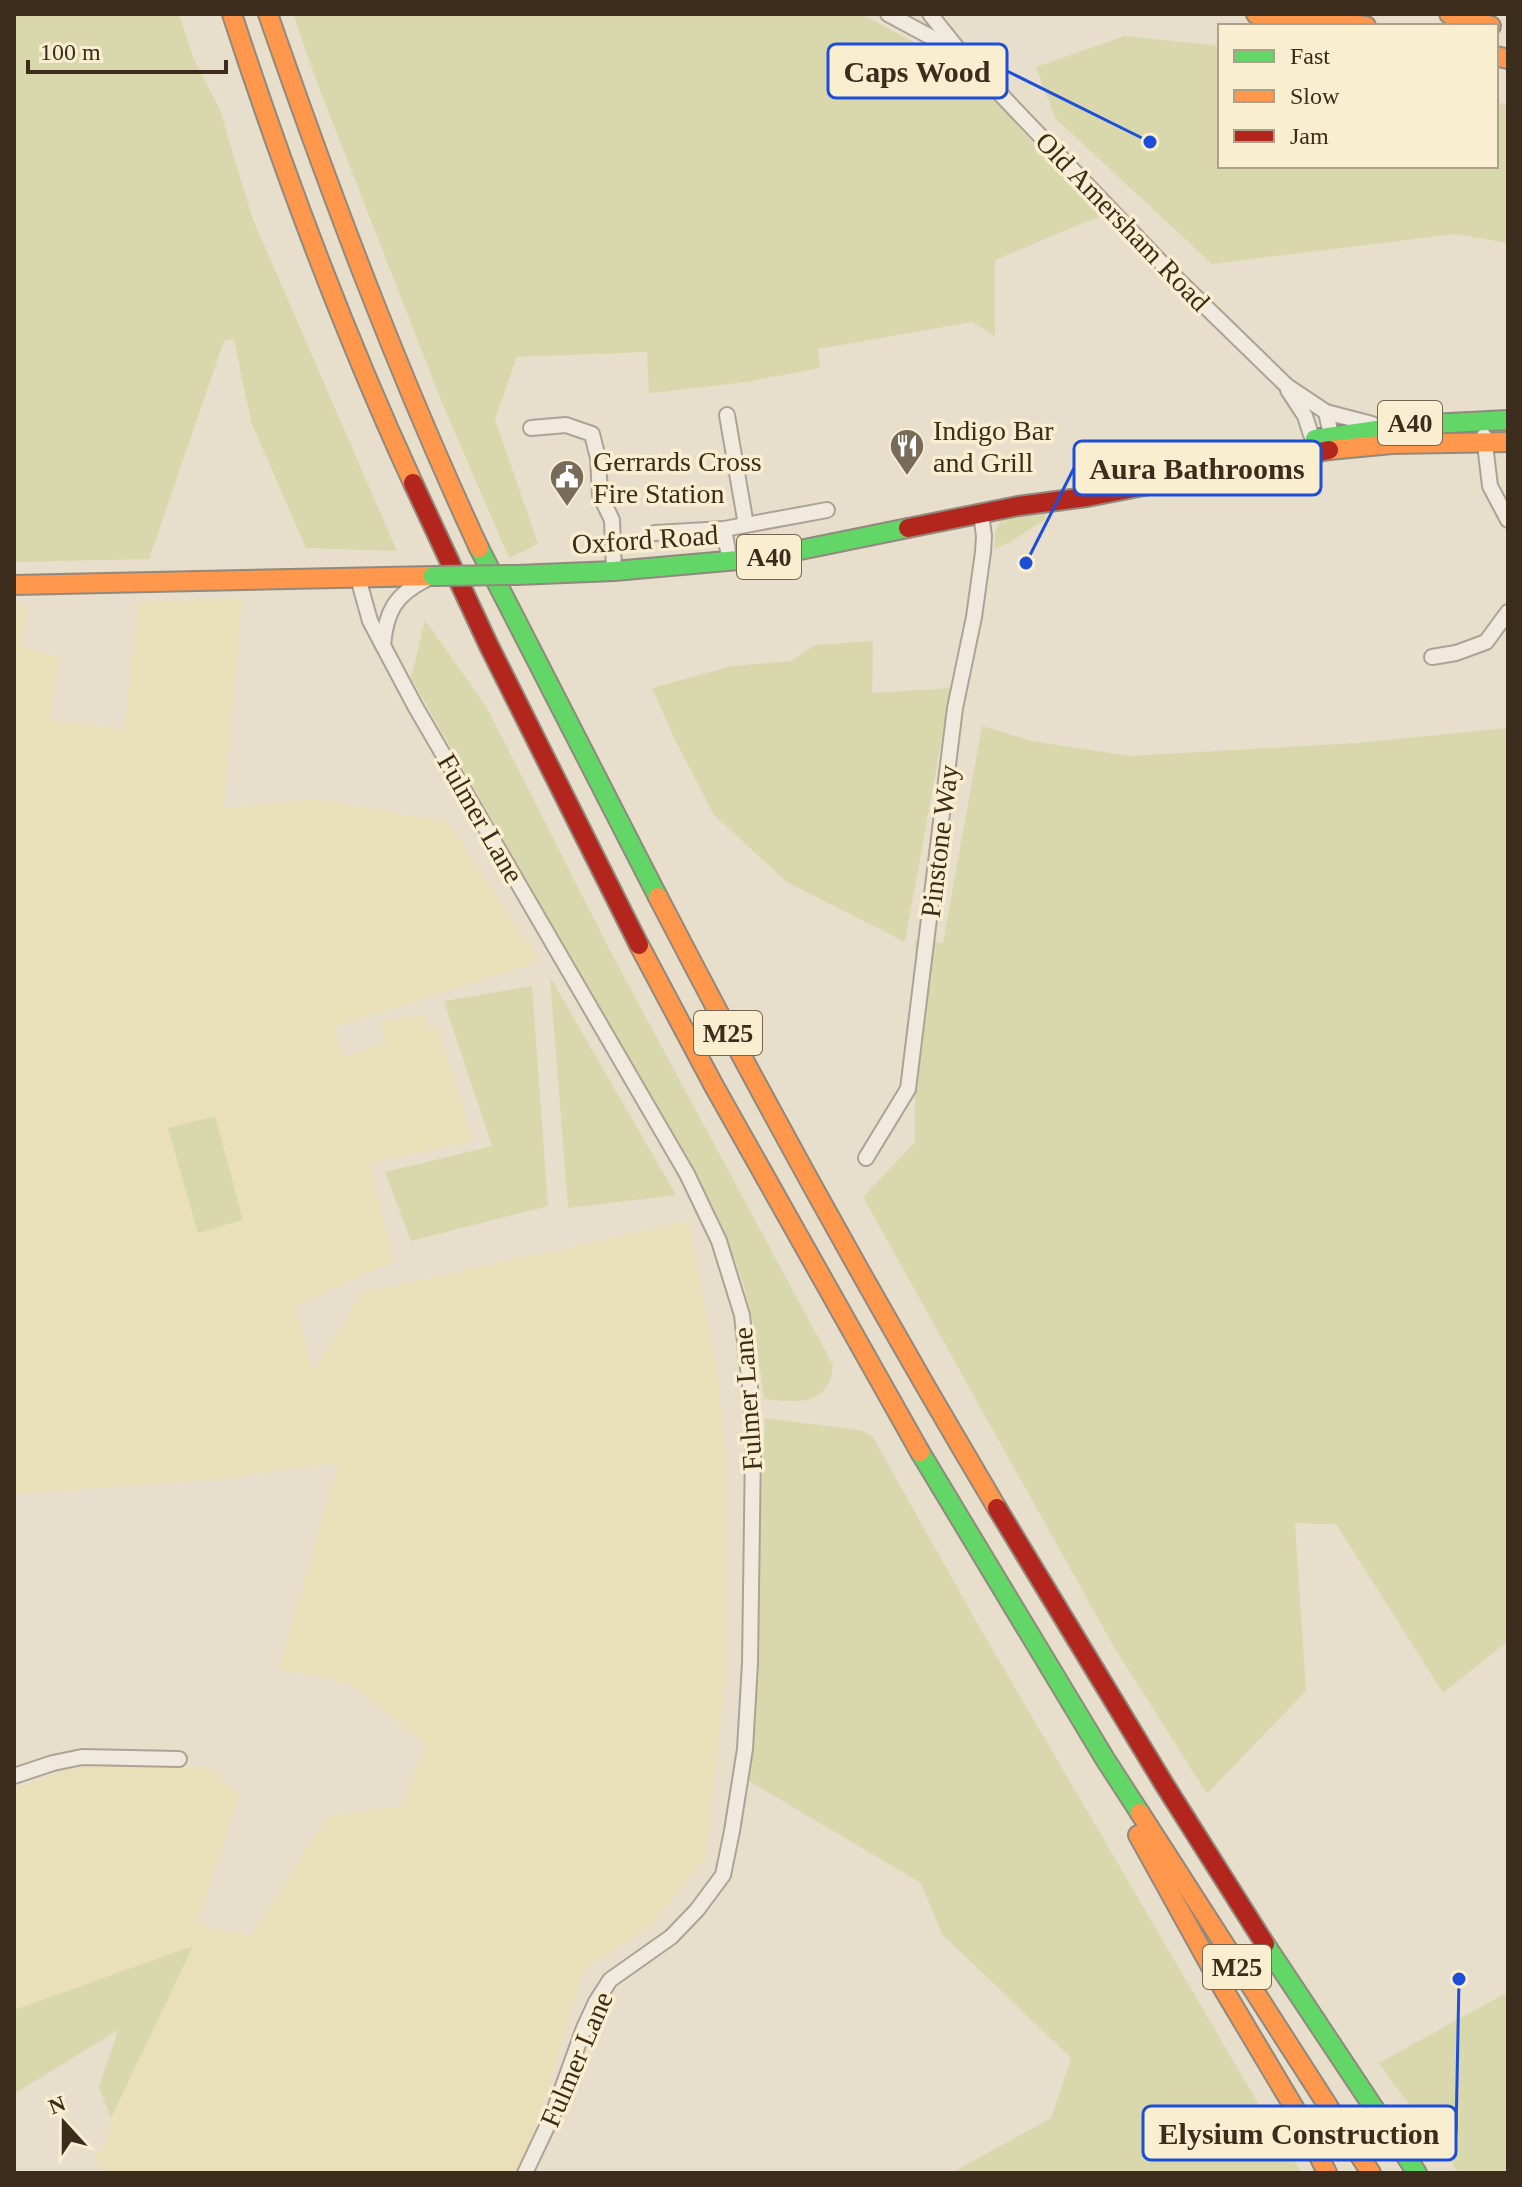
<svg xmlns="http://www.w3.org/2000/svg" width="1522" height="2187" font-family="Georgia,serif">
<rect width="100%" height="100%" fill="#e7dfcc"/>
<polygon fill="#e9e0ba" points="242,598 224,808 317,799 448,822 540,961 335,1027 343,1057 385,1043 380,1022 425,1015 429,1029 437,1026 474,1141 369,1163 394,1261 295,1306 313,1372 361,1293 689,1221 719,1383 727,1476 726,1676 706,1857 654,1923 584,1970 525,2163 515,2173 106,2173 92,2158 104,2147 111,2118 193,1947 14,2010 14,1788 76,1766 209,1768 240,1795 197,1924 250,1936 328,1816 401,1806 426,1745 349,1683 279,1669 338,1463 218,1479 14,1494 14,604 28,604 22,647 59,656 50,719 124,730 138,603"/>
<g fill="#d8d8ac">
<polygon points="14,14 179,14 193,57 220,110 252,217 397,551 306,548 251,422 234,339 224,341 149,559 14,562"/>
<polygon points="293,14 861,14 968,71 1100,216 995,260 995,336 972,322 818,349 820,368 747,382 649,393 647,352 517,357 495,419 538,544 509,558 441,400 318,85"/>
<polygon points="1125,36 1220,46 1220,166 1496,166 1496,102 1508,105 1508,243 1455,234 1212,264 1055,118 1036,67"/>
<path d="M1046,511l-1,9c-18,10 -32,22 -50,29 -1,-11 -1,-23 9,-30z"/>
<path d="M425,620l61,86 129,254 218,405c-4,43 -37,37 -69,34 -5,-35 -8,-71 -18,-105 -10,-38 -29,-73 -45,-109l-290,-507z"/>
<polygon points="873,641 872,693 951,688 905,942 787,882 714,815 674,738 652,688 732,666 791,661 815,645"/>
<polygon points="982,726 1032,741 1130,756 1356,743 1508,728 1508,1641 1443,1693 1336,1524 1295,1523 1306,1691 1207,1794 1114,1647 863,1197 915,1142 915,940 943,943"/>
<polygon points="550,977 676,1195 568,1208"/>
<polygon points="532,986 548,1206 411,1241 385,1172 492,1146 444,1001"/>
<polygon points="215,1116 243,1220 198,1233 168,1128"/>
<polygon points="765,1418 852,1429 863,1431 873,1437 976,1621 1286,2151 1303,2173 951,2173 1051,2118 1071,2058 942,1934 921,1883 749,1781"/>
<polygon points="193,1946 111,2118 99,2087 118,2030 14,2094 14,2010"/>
<polygon points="1504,1994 1508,1996 1508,2173 1459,2173 1379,2063"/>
</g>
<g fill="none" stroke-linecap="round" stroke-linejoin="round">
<defs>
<g id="street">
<polyline points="888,14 955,50"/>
<polyline points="930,14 962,54 1173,275 1287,386 1326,412 1333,444"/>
<polyline points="1288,390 1305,416 1315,447"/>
<polyline points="1326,412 1372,424"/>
<polyline points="727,415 746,525"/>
<polyline points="531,428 566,425 592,434 598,458 600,495 612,520 614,571"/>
<polyline points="1484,436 1490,486 1508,520"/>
<polyline points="724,529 730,562"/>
<polyline points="655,533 724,529 827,510"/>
<polyline points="358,578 370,621 415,706 687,1174 719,1241 742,1315 751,1396 753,1449 750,1663 745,1749 732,1831 723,1875 697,1910 671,1937 610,1980 596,2002 584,2028 553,2114 525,2173"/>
<path d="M383,645c3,-33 12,-50 42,-65"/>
<polyline points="1432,657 1456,653 1486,642 1508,612"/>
<polyline points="866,1158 908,1089 955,708 974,617 983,552 984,536 981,514"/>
<polyline points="14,1776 53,1763 82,1757 179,1759"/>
</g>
<g id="fast">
<polyline points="1315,439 1411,425 1508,420"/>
<polyline points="479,548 658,897"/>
<polyline points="517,575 614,571 761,558 908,528"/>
<polyline points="920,1452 1105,1759 1140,1813"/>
<polyline points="1265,1944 1417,2173"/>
</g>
<g id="slow">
<path d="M232,14c52,159 111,317 181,469"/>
<path d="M268,14c63,181 130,360 211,534"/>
<polyline points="1256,14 1366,26"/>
<polyline points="1449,14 1491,26"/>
<polyline points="1496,56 1508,59"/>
<polyline points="1329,450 1392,444 1508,442"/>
<polyline points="14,585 433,576"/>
<path d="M658,897c107,207 220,411 339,611"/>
<polyline points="639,945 714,1086 920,1452"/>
<polyline points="1140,1813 1371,2173"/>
<polyline points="1138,1835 1221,1985 1305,2126 1327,2173"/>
</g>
<g id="jam">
<polyline points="413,483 489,646 639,945"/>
<polyline points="908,528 1018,506 1087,497 1329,450"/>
<polyline points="997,1508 1164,1784 1265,1944"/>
</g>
</defs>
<use href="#street" stroke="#aca395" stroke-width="18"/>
<use href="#fast" stroke="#91897c" stroke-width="22"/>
<use href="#slow" stroke="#91897c" stroke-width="22"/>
<use href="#jam" stroke="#91897c" stroke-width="22"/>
<use href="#street" stroke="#efe9de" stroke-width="14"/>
<use href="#fast" stroke="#63d668" stroke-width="18"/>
<use href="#slow" stroke="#ff974d" stroke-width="18"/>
<use href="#jam" stroke="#b3261e" stroke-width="18"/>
<defs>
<polyline id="fast-bridge" points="433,576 517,575"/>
</defs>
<use href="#fast-bridge" stroke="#91897c" stroke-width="22" stroke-linecap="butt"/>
<use href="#fast-bridge" stroke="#63d668" stroke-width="18"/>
</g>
<defs>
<symbol id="restaurant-pin" viewBox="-11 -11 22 30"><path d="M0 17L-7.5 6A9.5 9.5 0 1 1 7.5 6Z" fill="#786b5a" stroke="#f9eed0"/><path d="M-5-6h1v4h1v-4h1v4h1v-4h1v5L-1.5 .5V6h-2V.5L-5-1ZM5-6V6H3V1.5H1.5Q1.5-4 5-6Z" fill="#fff"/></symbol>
<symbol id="civic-pin" viewBox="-11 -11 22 30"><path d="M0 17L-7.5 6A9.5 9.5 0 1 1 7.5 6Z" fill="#786b5a" stroke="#f9eed0"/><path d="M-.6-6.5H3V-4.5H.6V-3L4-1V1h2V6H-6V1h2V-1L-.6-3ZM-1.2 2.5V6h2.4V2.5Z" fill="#fff"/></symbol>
</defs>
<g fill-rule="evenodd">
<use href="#restaurant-pin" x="887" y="426" width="40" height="54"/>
<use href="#civic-pin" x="547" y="457" width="40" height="54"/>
</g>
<g text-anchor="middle" stroke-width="7" stroke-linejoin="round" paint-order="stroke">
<g fill="#f9eed0" stroke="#756652" stroke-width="2">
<rect x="1378" y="401" width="64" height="44" rx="6"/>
<rect x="737" y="535" width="64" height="44" rx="6"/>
<rect x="694" y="1011" width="68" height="44" rx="6"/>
<rect x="1203" y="1945" width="68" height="44" rx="6"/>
</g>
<g font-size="26" font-weight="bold" fill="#3c2c1c">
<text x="1410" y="432">A40</text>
<text x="769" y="566">A40</text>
<text x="728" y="1042">M25</text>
<text x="1237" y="1976">M25</text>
</g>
<g font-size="28" fill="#3c2c1c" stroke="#f9eed0">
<text transform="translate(1123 221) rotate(46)" y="10">Old Amersham Road</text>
<text transform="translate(645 539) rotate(-4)" y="10">Oxford Road</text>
<text transform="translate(481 818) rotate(60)" y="10">Fulmer Lane</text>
<text transform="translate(939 841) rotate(-83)" y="10">Pinstone Way</text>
<text transform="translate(747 1399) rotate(-94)" y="10">Fulmer Lane</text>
<text transform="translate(576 2059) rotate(-67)" y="10">Fulmer Lane</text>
</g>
<g font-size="28" fill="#3c2c1c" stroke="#f9eed0" text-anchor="start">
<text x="933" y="440">Indigo Bar<tspan x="933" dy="32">and Grill</tspan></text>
<text x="593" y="471">Gerrards Cross<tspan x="593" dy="32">Fire Station</tspan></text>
</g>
</g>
<path fill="none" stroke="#1d4ed8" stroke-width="3" d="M1150 142L1007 71M1026 563L1074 468M1459 1979L1456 2133"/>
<g fill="#1d4ed8" stroke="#f9eed0" stroke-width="3">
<circle cx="1150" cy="142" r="8"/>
<circle cx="1026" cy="563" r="8"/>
<circle cx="1459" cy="1979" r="8"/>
</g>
<g fill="#f9eed0" stroke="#1d4ed8" stroke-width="3">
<rect x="828" y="44" width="179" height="54" rx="8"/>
<rect x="1074" y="441" width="247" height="54" rx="8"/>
<rect x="1143" y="2106" width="313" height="54" rx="8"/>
</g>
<g font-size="30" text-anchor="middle" font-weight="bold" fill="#3c2c1c">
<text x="917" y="82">Caps Wood</text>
<text x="1197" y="479">Aura Bathrooms</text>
<text x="1299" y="2144">Elysium Construction</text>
</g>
<rect width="1522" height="2187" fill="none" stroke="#3c2c1c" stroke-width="32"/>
<rect x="1218" y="24" width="280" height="144" fill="#f9eed0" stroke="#ada088" stroke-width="2"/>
<rect x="1234" y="50" width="40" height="12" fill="#63d668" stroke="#ada088" stroke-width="2"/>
<text x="1290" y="64" font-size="24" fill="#3c2c1c">Fast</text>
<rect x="1234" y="90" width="40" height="12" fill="#ff974d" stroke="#ada088" stroke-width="2"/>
<text x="1290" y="104" font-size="24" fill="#3c2c1c">Slow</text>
<rect x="1234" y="130" width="40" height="12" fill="#b3261e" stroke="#ada088" stroke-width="2"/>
<text x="1290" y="144" font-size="24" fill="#3c2c1c">Jam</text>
<g transform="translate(64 2123) rotate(339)" stroke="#f9eed0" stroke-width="6" paint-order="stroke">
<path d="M0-6L14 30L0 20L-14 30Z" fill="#3c2c1c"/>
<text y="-12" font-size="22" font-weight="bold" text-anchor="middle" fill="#3c2c1c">N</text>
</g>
<path d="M28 60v12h198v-12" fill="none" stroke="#3c2c1c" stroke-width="4"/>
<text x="40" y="60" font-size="24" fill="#3c2c1c" stroke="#f9eed0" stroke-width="6" paint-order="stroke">100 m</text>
</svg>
